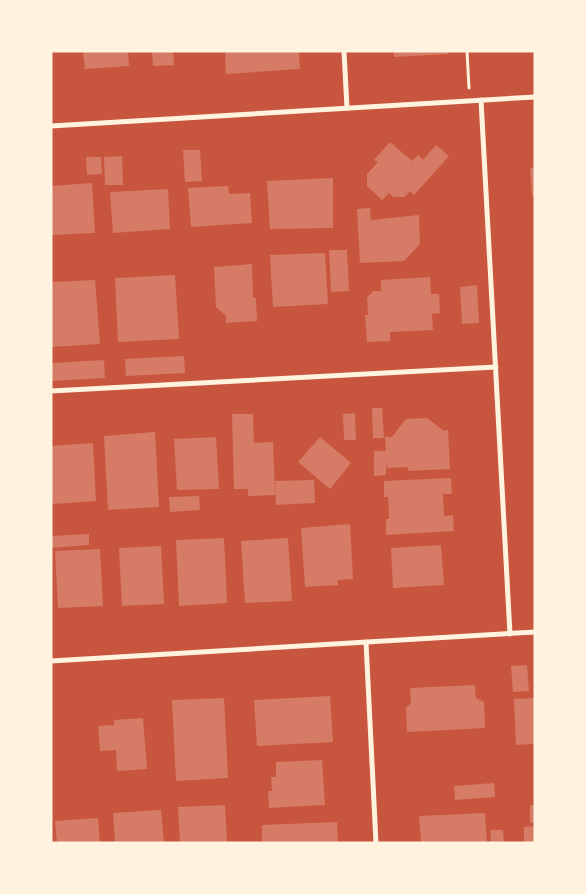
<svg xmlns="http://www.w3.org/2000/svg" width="586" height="894" font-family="'Roboto Condensed',sans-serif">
<rect width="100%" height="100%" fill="#c8553d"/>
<g fill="#d67c66">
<polygon points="83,51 128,51 129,66 85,69"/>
<polygon points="152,51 173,51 174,65 153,66"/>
<polygon points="225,51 299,51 300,69 226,74"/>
<polygon points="394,51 447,51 448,54 394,57"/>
<polygon points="390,142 412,161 418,155 423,160 436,145 449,156 414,195 410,191 404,197 393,197 389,193 382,200 367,186 367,174 378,162 374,160"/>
<polygon points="183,150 200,150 202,181 185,182"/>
<polygon points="122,156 123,185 105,185 104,157"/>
<polygon points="86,157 101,157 102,174 87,175"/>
<polygon points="535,167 535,196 532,196 530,168"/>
<polygon points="333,178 333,228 270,229 267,181"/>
<polygon points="92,183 95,233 51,235 51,186"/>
<polygon points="228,186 229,194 250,193 252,223 191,227 188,188"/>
<polygon points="168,189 170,229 113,233 110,192"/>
<polygon points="370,208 371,220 419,215 420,244 404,261 360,263 357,209"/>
<polygon points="329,250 347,250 349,291 331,292"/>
<polygon points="325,253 328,304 273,307 270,255"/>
<polygon points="252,264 253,298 256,298 257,321 226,323 226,316 216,307 214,267"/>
<polygon points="175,275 179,339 118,342 115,278"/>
<polygon points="430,277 431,294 439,294 440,313 432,314 433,330 390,332 390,341 367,342 365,315 368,315 367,298 373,291 381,291 381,280"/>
<polygon points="95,280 100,344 51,347 51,282"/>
<polygon points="477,285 479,323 462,324 460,287"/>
<polygon points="184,356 185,373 126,376 125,359"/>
<polygon points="104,360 105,378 51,381 51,363"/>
<polygon points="372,408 382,408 384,438 373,438"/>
<polygon points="355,413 356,440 344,440 343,414"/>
<polygon points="232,414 253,414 254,443 273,442 275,495 248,496 248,489 234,489"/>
<polygon points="427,418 444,431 448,430 450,469 408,471 408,467 387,468 386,461 386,475 374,476 374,451 386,451 385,437 392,437 406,419"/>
<polygon points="155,432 159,507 108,510 104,436"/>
<polygon points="216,437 219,489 177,490 174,439"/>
<polygon points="320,437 351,463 330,489 298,462"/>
<polygon points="93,443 96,501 52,504 51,446"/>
<polygon points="451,478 452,494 443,494 444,516 453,515 454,531 386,535 386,519 389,519 388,497 384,497 384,481"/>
<polygon points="314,480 315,503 276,505 275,481"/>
<polygon points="199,496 200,510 170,512 169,497"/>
<polygon points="350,524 353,579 338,580 338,585 305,587 301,528"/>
<polygon points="89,534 89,545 51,548 51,536"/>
<polygon points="224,538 227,603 179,606 176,540"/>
<polygon points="288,538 292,601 245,603 241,541"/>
<polygon points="441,545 444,585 393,588 391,548"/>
<polygon points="161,546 164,604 122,606 119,548"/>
<polygon points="100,549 103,606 58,608 55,551"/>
<polygon points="527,665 529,691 513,692 511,666"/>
<polygon points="475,685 476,698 484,702 485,728 407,732 406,708 411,703 410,688"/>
<polygon points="330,696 333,742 257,746 254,700"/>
<polygon points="224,698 228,778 176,781 172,700"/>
<polygon points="535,698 535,744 516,745 514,699"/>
<polygon points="143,718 147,769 117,771 116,750 100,751 98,726 114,725 114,720"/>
<polygon points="322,760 325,805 269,808 268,791 272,791 271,777 276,777 276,762"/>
<polygon points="494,783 495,797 455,800 454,786"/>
<polygon points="225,805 227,842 180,843 178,807"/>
<polygon points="530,805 535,805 535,822 530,823"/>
<polygon points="161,810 164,843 115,843 113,813"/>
<polygon points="485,813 487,843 421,843 419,816"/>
<polygon points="98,818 100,843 57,843 55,821"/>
<polygon points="337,822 338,843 262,843 262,825"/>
<polygon points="535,826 535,843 524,843 524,827"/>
<polygon points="490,830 503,830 504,843 491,843"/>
</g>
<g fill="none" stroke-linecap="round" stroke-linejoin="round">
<polyline stroke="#fff3e0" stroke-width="3" points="467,51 469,88"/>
<g stroke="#fff3e0" stroke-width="5">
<polyline points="344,51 347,108"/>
<polyline points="481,100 510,634"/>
<polyline points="51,126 535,97"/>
<polyline points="51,391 496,367"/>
<polyline points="366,642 376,843"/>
<polyline points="51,661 535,632"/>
</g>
</g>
<rect width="586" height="894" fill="none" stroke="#fff3e0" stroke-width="105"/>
</svg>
